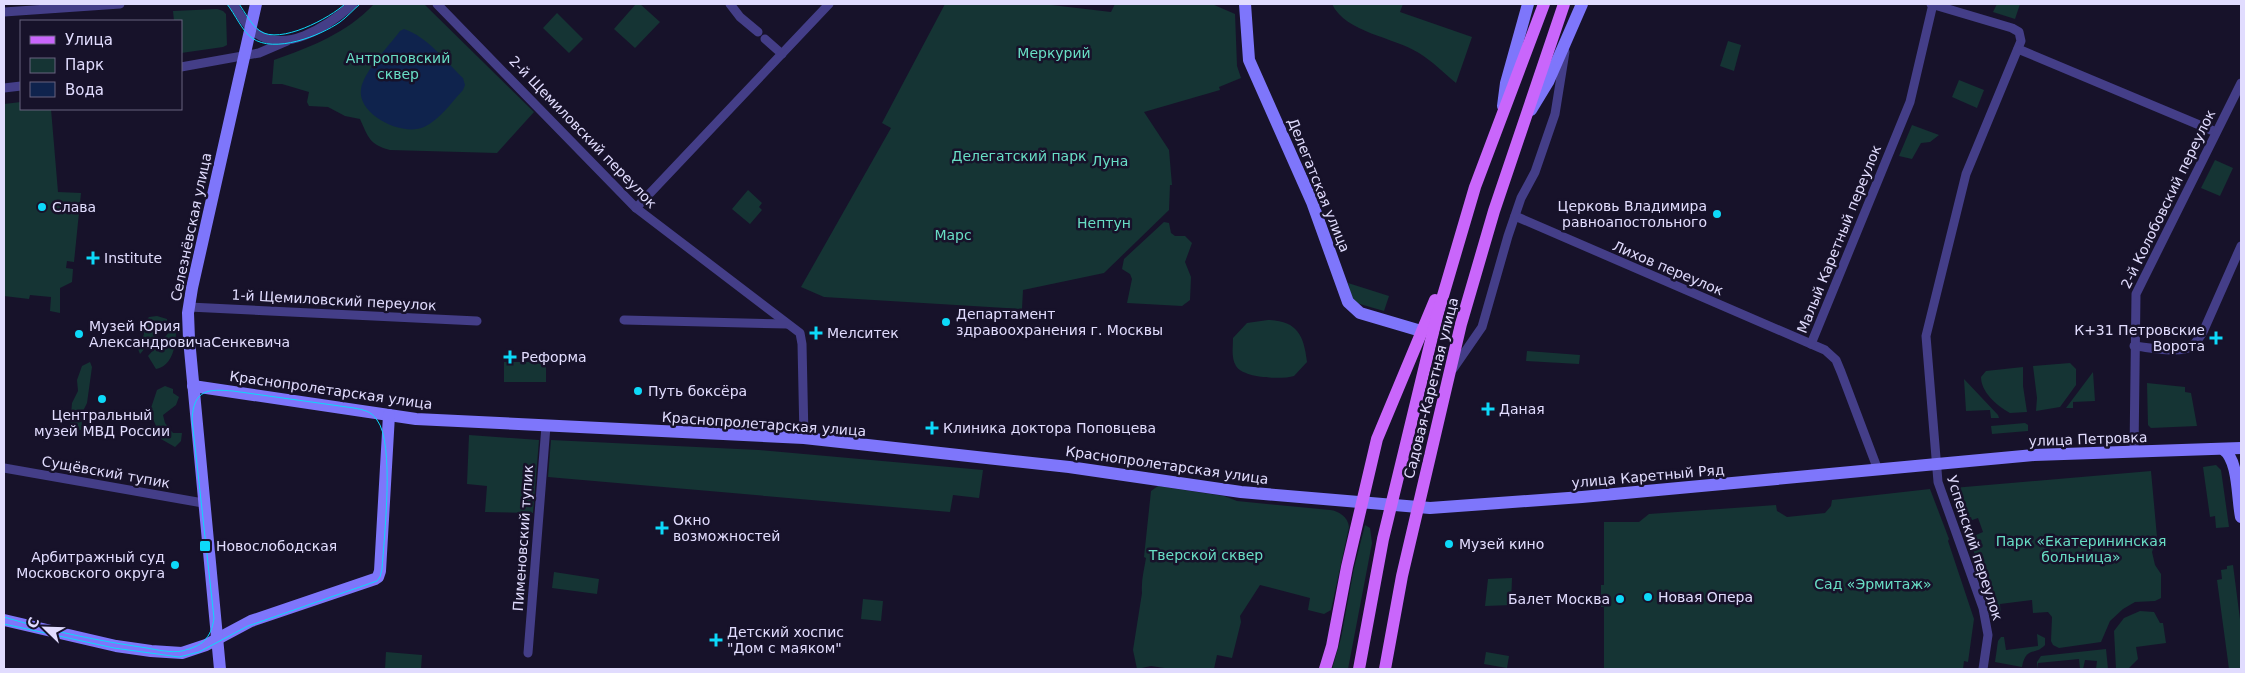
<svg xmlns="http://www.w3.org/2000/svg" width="2245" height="673" font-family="'DejaVu Sans',sans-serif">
<rect width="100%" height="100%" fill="#17122a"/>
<g fill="#153434">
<path d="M374,4h50l110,108 -37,41 -107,-3c-20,-5 -22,-13 -30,-31l-15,-3 -17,-9 -19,-1 -2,-4 2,-10 -27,-8h-10l2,-24c37,-13 73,-27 100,-56z"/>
<polygon points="636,4 640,4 660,22 635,48 614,29"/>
<polygon points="945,4 1043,4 1111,12 1115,4 1212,4 1235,14 1237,66 1241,78 1219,87 1220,90 1144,112 1169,150 1172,185 1170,185 1169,210 1104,273 1023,290 1022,309 824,297 801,287 891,128 882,123"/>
<path d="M1332,4h71l-3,8 72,25 -16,46c-12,-10 -24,-22 -37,-30 -25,-16 -73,-20 -87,-49z"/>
<polygon points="1997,4 2020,4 2015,19 1993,12"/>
<polygon points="217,9 223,11 226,14 227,45 223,47 181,53 181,21 174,21 173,11"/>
<polygon points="557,13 583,39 569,53 543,28"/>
<polygon points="1728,41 1741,45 1734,71 1720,66"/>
<polygon points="1959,80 1984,90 1977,108 1952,97"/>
<polygon points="21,102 21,109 51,109 58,192 81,193 74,262 67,261 66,268 73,269 72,282 60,288 60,313 50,311 51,297 30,295 29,299 4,296 4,104"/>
<polygon points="1912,125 1939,135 1930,142 1921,143 1912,159 1899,156"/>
<polygon points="2215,160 2233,168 2220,196 2201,188"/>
<polygon points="748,190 762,203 759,207 762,210 750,224 732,209"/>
<polygon points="1164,222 1169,223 1171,233 1175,236 1185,236 1192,243 1185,262 1191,277 1190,300 1182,306 1127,303 1132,279 1130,274 1122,269 1124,259"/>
<polygon points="1348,283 1389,296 1384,311 1353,302"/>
<polygon points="157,316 167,319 167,322 140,354 138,349 144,334 142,326 149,317"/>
<path d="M1268,320c29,1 36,15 39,42l-13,14c-13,4 -51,2 -58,-10 -5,-8 -3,-19 -3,-28l14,-15z"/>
<path d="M172,329l4,1c0,14 -3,36 -20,39l-8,-13z"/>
<polygon points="1527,351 1580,355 1579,364 1526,361"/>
<polygon points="90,362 92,367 87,403 81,415 82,425 81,430 72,429 70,426 72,403 78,391 77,380 82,366"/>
<rect x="504" y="362" width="42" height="20"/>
<polygon points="2070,363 2076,369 2076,385 2060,407 2036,411 2037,398 2033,366"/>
<path d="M2023,367v19l4,26 -17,1c-13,-7 -29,-21 -29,-36l5,-6z"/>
<polygon points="2093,372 2095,401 2073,402 2073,408 2066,408"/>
<polygon points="1964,379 1998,415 1999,418 1991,418 1990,410 1966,411"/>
<polygon points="2147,383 2185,387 2185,392 2191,393 2197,426 2151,428 2148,425"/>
<polygon points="165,386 173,389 173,393 179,397 176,405 163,415 165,423 173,433 182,433 181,441 175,447 161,439 150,411 157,390"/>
<polygon points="2025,423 2028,425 2028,431 1992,434 1991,426"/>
<polygon points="469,435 539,440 533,513 485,512 487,486 467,484"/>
<polygon points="551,440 759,450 983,470 979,498 953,495 950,512 548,477"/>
<polygon points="2216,465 2221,470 2229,527 2216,528 2215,516 2210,517 2203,467"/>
<polygon points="2151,471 2157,537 2152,552 2155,565 2161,574 2161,598 2155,601 2135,602 2123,609 2110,621 2101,642 2059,648 2053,645 2051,641 2052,617 2048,612 2033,613 2032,600 2000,604 2001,617 1996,615 1969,538 1983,532 1978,518 1972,520 1971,517 1963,520 1953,488"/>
<path d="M1158,486l66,10 13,5 93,9c9,1 18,7 19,17l-18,83 -7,4 -16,-4 2,-12 -50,-13 -20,31 1,6 -9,36 -15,-3 -3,14h-43l-20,-3 -14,3 -4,-19 9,-57c-1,-12 2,-23 4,-35l-2,-1 7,-66z"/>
<polygon points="1930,489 1949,539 1948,541 1974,619 1968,662 1964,661 1963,669 1604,669 1604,607 1601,607 1601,585 1604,585 1604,522 1639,522 1649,514 1776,505 1777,511 1787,517 1825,513 1831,506 1832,500"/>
<polygon points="1365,525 1370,528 1372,543 1348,669 1332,669 1341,638 1354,568"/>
<polygon points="2233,565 2241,627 2241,669 2229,669 2217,580 2222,579 2221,570 2227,569 2227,566"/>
<polygon points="554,572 599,579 597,594 552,588"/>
<polygon points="1512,578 1511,605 1485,606 1488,579"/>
<polygon points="863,599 883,601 881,621 861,619"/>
<polygon points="2140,611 2154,612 2160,623 2163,623 2166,643 2136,647 2138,659 2128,669 2116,669 2114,631 2124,618"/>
<path d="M2037,634l8,4v7c-10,11 -19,1 -23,22l-27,-5 3,-21 3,-4h3l2,13 32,-4z"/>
<polygon points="2106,649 2108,669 2096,669 2097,661 2085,660 2083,669 2080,669 2079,659 2038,663 2037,669 2037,662 2041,656"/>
<polygon points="386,652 422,655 421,669 385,669"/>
<polygon points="1486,652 1509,656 1507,668 1484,664"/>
</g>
<path fill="#0f234d" d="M404,29c24,8 41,32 59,49l2,7 -2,5c-11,12 -24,30 -39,37 -21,10 -67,-12 -63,-38 3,-18 28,-43 39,-58z"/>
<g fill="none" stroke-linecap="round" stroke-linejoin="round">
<g stroke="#443e88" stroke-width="9">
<path d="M233,4c5,8 11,18 18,25 31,29 77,-3 102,-25"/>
<polyline points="437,4 636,208 800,333 802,344 804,438"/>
<polyline points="730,4 740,17 758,32"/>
<polyline points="1931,4 2012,28 2019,32 2021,41 1966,174 1926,336 1938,482 1983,608 1988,635 1983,669"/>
<polyline points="4,12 120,4"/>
<polyline points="765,39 782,54"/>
<polyline points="2018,49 2216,132"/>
<polyline points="181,67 259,53 287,41"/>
<polyline points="4,88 21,86"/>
<polyline points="636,208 829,4"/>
<polyline points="1515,216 1825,350 1836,360 1841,372 1878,470"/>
<polyline points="189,307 477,321"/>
<polyline points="624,320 787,324"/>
<polyline points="1811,344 1910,102 1933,4"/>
<path d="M2134,346c13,1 45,8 56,1 6,-3 9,-9 13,-15l38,-86"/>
<polyline points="1453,369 1482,327 1508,236 1521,198 1535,172 1555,114 1565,52"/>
<polyline points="2134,451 2136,294 2241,83"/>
<polyline points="4,468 203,503"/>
<polyline points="528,653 546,426"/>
</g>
<g stroke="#7e76fb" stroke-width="12">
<polyline points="1245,4 1249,60 1312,202 1348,302 1360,313 1421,331"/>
<polyline points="1503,106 1506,83 1528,4"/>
<polyline points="1531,110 1548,82 1582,4"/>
<polyline points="193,386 416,419 804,438 1069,467 1241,492 1430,508 1582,497 2034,455 2241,448"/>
<path d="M2223,449c16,11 14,49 18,68"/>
<polyline points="4,620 116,646 151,651 182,653 206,645 251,621 375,579 378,577 380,571 389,415"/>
<polyline points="220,669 189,339 188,313 192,288 256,4"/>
</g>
<g stroke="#c966fb" stroke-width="12">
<polyline points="1325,669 1332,646 1347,567 1377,439 1435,300"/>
<polyline points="1359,669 1383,539 1437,316 1475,187 1544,4"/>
<polyline points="1385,669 1402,576 1461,324 1494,211 1564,4"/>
</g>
<g stroke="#0dd9f9" stroke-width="1">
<path d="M227,4c8,10 15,27 25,34 22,16 68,-2 88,-16 7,-5 13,-12 20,-18"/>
<path d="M239,4c6,8 12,21 21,27 20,14 70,-13 85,-27"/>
<path d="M4,617c46,14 95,24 143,31 11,2 24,5 35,3 20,-5 29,-12 32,-33l-22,-199c2,-30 16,-30 41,-28l121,17c10,2 17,3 23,12 18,23 7,118 5,149l-2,8 -3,4 -129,45 -49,26 -20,5 -65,-9 -110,-24"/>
</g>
</g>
<g fill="#0dd9f9" stroke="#17122a" stroke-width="2">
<circle cx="42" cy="207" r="5"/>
<circle cx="1717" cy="214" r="5"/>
<path d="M90.5 250.5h5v5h5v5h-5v5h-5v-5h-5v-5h5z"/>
<circle cx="946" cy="322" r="5"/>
<path d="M813.5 325.5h5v5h5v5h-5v5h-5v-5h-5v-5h5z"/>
<circle cx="79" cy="334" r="5"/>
<path d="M2213.5 330.5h5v5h5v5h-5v5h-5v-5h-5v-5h5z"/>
<path d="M507.5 349.5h5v5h5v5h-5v5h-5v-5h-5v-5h5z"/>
<circle cx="638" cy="391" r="5"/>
<circle cx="102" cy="399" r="5"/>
<path d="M1485.5 401.5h5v5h5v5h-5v5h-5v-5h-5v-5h5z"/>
<path d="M929.5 420.5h5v5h5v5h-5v5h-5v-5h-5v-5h5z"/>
<path d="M659.5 520.5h5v5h5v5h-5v5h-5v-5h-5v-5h5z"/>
<circle cx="1449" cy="544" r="5"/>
<rect x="199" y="540" width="12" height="12" rx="2.5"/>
<circle cx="175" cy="565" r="5"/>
<circle cx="1648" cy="597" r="5"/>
<circle cx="1620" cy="599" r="5"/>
<path d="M713.5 632.5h5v5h5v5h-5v5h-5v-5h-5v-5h5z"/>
</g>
<g text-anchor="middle" stroke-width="5" stroke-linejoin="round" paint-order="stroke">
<g font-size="14" fill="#68dec5" stroke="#17122a">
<text x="1054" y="58">Меркурий</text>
<text x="398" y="63">Антроповский<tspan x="398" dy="16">сквер</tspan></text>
<text x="1019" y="161">Делегатский парк</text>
<text x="1110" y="166">Луна</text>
<text x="1104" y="228">Нептун</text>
<text x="953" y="240">Марс</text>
<text x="2081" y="546">Парк «Екатерининская<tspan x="2081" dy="16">больница»</tspan></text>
<text x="1206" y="560">Тверской сквер</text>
<text x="1873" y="589">Сад «Эрмитаж»</text>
</g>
<g font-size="14" fill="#e1dcfe" stroke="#17122a">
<text transform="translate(583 132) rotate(46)" y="5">2-й Щемиловский переулок</text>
<text transform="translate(1319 185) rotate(68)" y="5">Делегатская улица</text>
<text transform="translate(2168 199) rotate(-64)" y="5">2-й Колобовский переулок</text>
<text transform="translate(191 227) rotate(-78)" y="5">Селезнёвская улица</text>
<text transform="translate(1839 239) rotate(-68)" y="5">Малый Каретный переулок</text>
<text transform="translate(1668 268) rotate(23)" y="5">Лихов переулок</text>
<text transform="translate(334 300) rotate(3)" y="5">1-й Щемиловский переулок</text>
<text transform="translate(1431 388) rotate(-76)" y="5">Садовая-Каретная улица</text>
<text transform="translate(331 390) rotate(8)" y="5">Краснопролетарская улица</text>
<text transform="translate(764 424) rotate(4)" y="5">Краснопролетарская улица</text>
<text transform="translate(2088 439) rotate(-2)" y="5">улица Петровка</text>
<text transform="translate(1167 465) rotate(8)" y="5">Краснопролетарская улица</text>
<text transform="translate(106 472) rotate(10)" y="5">Сущёвский тупик</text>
<text transform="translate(1648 476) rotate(-5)" y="5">улица Каретный Ряд</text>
<text transform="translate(523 538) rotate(-86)" y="5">Пименовский тупик</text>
<text transform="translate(1975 548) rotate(72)" y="5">Успенский переулок</text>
</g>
<g font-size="14" fill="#e1dcfe" stroke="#17122a" text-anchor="start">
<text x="1707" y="211" text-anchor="end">Церковь Владимира<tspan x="1707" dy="16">равноапостольного</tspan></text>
<text x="52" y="212">Слава</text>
<text x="104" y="263">Institute</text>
<text x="956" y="319">Департамент<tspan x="956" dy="16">здравоохранения г. Москвы</tspan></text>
<text x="89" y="331">Музей Юрия<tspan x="89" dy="16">АлександровичаСенкевича</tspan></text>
<text x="2205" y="335" text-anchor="end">К+31 Петровские<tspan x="2205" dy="16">Ворота</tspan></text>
<text x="827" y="338">Мелситек</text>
<text x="521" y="362">Реформа</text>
<text x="648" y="396">Путь боксёра</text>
<text x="1499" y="414">Даная</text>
<text x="102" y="420" text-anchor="middle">Центральный<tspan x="102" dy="16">музей МВД России</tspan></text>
<text x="943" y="433">Клиника доктора Поповцева</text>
<text x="673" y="525">Окно<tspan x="673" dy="16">возможностей</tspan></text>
<text x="1459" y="549">Музей кино</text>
<text x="216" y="551">Новослободская</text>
<text x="165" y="562" text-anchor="end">Арбитражный суд<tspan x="165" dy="16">Московского округа</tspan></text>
<text x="1658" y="602">Новая Опера</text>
<text x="1610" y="604" text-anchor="end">Балет Москва</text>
<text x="727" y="637">Детский хоспис<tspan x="727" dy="16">"Дом с маяком"</tspan></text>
</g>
</g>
<rect width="2245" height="673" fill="none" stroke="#e1dcfe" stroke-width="10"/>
<rect x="20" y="20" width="162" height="90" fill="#17122a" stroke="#68637f"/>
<rect x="30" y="36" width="25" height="8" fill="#c966fb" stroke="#68637f"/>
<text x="65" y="45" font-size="15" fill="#e1dcfe">Улица</text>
<rect x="30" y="58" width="25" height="15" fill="#153434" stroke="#68637f"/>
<text x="65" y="70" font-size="15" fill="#e1dcfe">Парк</text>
<rect x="30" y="82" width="25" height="15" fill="#0f234d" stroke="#68637f"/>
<text x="65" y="95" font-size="15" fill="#e1dcfe">Вода</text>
<g transform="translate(45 628) rotate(293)" stroke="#17122a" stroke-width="4" paint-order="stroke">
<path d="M0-4L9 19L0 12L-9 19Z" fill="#e1dcfe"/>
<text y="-8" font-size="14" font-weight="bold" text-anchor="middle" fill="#e1dcfe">С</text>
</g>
</svg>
